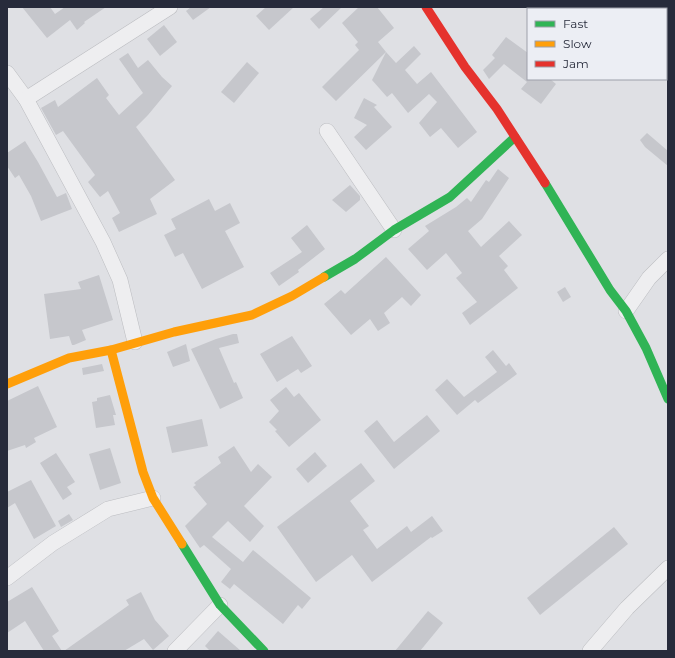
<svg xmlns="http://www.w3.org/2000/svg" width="675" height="658" font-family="Montserrat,sans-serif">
<rect width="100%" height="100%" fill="#dfe0e4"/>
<g fill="#c6c7cc">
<polygon points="22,7 50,7 55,14 65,7 106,7 84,22 85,23 77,30 70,20 47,38"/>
<polygon points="191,7 211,7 193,20 186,11"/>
<polygon points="266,7 294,7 269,30 256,16"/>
<polygon points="324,7 342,7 319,29 310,19"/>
<polygon points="359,7 377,7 394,28 378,42 386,52 336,101 322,87 359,50 355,45 358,42 342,23"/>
<polygon points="164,25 177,42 160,56 147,39"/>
<polygon points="506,37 528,53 528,80 550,79 556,84 541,104 521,89 527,82 504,64 489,79 483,70 495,58 492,55"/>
<polygon points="414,46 421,54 405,70 417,84 431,72 477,132 458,148 441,128 430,137 419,123 437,102 429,94 408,113 392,93 387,97 372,80 386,52 396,63"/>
<polygon points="128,53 138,68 148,60 162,77 172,86 148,115 136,127 175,180 150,199 157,214 119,232 112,218 120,213 108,191 100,197 88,182 95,175 63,131 56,135 41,108 55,100 58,107 97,78 109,95 106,98 119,115 143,93 119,59"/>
<polygon points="247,62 259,73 234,103 221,92"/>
<polygon points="364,98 377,105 374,107 392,127 366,150 354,137 367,125 354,118"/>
<polygon points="647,133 668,151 668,166 645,147 640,140"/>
<polygon points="25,141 38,162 57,197 66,193 72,209 41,221 31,196 19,175 15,178 7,166 7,153"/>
<polygon points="498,169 509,178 482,219 468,231 481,247 509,221 522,235 499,256 508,266 504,270 518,288 470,325 462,313 477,302 456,278 462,273 446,253 427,270 408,249 429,231 425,226 456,207 467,198 471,202 486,180 489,182"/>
<polygon points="350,185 360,196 360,200 346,212 332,200"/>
<polygon points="209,199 215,211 230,203 240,223 225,231 244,267 202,289 183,253 175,257 164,235 176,229 171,219"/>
<polygon points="307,225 325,249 298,270 299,272 279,286 270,273 302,252 291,238"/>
<polygon points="386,257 421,295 411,306 402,297 384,313 390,323 378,331 370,319 351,335 324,304 341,290 345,294"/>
<polygon points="99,275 113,320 82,330 86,340 74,345 72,345 69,336 50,339 44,294 81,289 78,282"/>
<polygon points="565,287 571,297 563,302 557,292"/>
<polygon points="233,334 237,334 239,343 219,348 234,383 236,382 243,398 220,409 191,349 216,339"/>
<polygon points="292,336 312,366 301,373 298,369 277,382 260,354"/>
<polygon points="186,344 190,361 173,367 167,352"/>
<polygon points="493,350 506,366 509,363 517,374 478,403 475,400 457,415 435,390 447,379 464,397 497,372 485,357"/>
<polygon points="102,364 104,371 83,375 82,368"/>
<polygon points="38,386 57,427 34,438 36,442 26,448 25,445 7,451 7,401"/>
<polygon points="286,387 294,397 299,393 321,420 289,447 275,431 277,430 269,422 279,411 270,400"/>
<polygon points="110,395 116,415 113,415 115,425 96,428 92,402 97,401 97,398"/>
<polygon points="427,415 440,431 394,469 364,431 377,420 394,442"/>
<polygon points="202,419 208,446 172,453 166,427"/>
<polygon points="234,446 251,472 258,464 272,477 244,506 264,526 250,542 228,521 212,537 243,562 253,550 311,598 302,609 298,605 283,624 234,584 230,589 221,582 231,569 204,545 200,548 185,526 207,504 193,487 196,485 194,483 221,463 218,457"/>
<polygon points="110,448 121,483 100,490 89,454"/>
<polygon points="315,452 327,466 308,483 296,469"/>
<polygon points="56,453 75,482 67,487 72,494 63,500 40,463"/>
<polygon points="361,463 375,481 350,501 369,526 363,530 377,549 407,526 411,532 432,516 443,531 432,538 431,537 372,582 352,555 316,582 277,527"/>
<polygon points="31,480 56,526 34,539 15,503 7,508 7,492"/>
<polygon points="69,514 73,520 61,527 58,521"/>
<polygon points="614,527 628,544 540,615 527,598"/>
<polygon points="32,587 59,631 52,636 62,651 44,651 25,621 7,633 7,602"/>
<polygon points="141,592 155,620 169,636 153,650 144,639 124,651 64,651 129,605 126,600"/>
<polygon points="428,611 443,623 420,651 395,651"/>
<polygon points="218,631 241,651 210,651 205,646"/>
</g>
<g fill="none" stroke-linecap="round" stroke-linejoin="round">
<defs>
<g id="street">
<polyline points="7,73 26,99 103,242 120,280 135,342"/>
<polyline points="26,99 170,7"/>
<polyline points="327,131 394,230"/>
<polyline points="626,311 649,278 668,259"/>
<polyline points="7,578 53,543 108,509 153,498"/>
<polyline points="175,651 220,605"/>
<polyline points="590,651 627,608 668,568"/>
</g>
</defs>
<use href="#street" stroke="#bcbdc1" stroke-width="16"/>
<use href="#street" stroke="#eeeef0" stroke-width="15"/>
<g stroke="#30b455" stroke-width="9">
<polyline points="545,183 610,290 626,311 646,348 668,399"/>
<polyline points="324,277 355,259 394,230 450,197 515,137"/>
<polyline points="182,544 220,605 264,651"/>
</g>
<g stroke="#ff9f0a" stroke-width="9">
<polyline points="111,350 143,472 153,498 182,544"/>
<polyline points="7,384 69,358 111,350 174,332 252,315 292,296 324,277"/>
</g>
<polyline stroke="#e5322d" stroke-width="9" points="426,7 465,67 497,109 545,183"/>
</g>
<rect width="675" height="658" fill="none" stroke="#272b3b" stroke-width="16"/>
<rect x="527" y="8" width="140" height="72" fill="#eceef4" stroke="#9da0aa"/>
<rect x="535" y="21" width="20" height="6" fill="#30b455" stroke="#9da0aa"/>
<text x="563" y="28" font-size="12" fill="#272b3b">Fast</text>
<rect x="535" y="41" width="20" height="6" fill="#ff9f0a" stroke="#9da0aa"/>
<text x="563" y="48" font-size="12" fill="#272b3b">Slow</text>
<rect x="535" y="61" width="20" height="6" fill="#e5322d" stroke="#9da0aa"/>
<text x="563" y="68" font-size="12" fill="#272b3b">Jam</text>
</svg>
